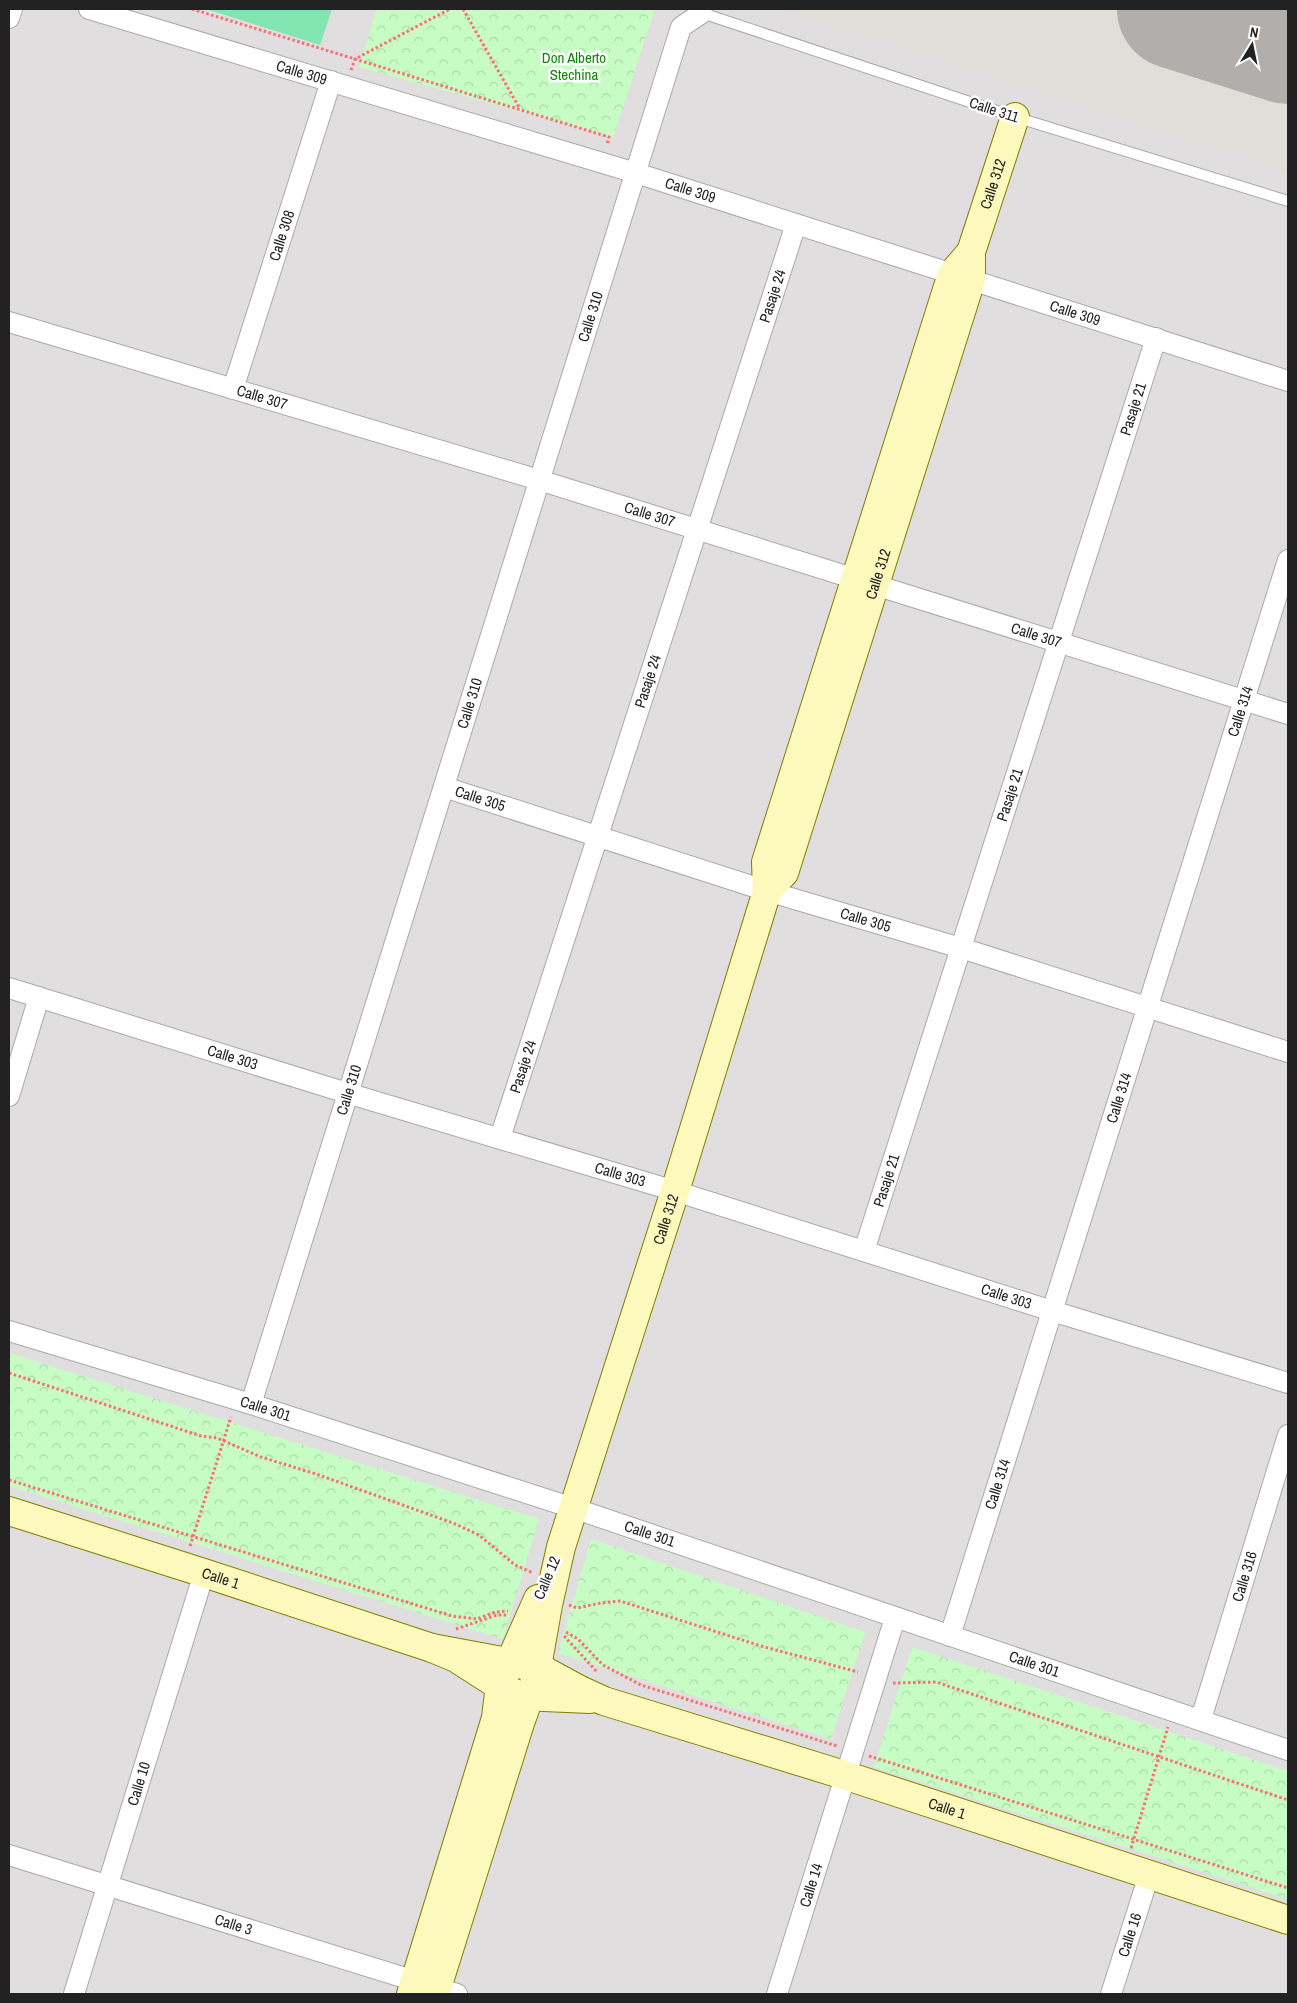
<svg xmlns="http://www.w3.org/2000/svg" width="1297" height="2003" font-family="'Archivo Narrow',sans-serif">
<defs>
<pattern id="park-crowns" width="20" height="18" patternUnits="userSpaceOnUse" patternTransform="scale(1.25)"><rect width="20" height="18" fill="#c7fdc4"/><path d="M2 6a3 3 0 1 1 6 0M12 15a3 3 0 1 1 6 0" fill="none" stroke="#abd9a8"/></pattern>
</defs>
<rect width="100%" height="100%" fill="#f2ede8"/>
<rect fill="#e0dedf" x="9" y="9" width="1279" height="1985"/>
<polygon fill="#e1ded9" points="776,9 1288,9 1288,172"/>
<g fill="url(#park-crowns)">
<polygon points="377,9 655,9 613,137 359,67"/>
<polygon points="9,1353 539,1519 503,1639 9,1486"/>
<polygon points="591,1539 865,1632 831,1739 558,1653"/>
<polygon points="912,1647 1288,1771 1288,1899 874,1767"/>
</g>
<polygon fill="#82e5b2" points="206,9 332,9 320,45"/>
<g fill="none" stroke-linecap="round" stroke-linejoin="round">
<polyline stroke="#b1aeac" stroke-width="120" points="1177,9 1288,44"/>
<defs>
<polyline id="lane" points="702,13 1015,117 1288,201"/>
<g id="street">
<path id="s1" d="M89,9l547,164 652,208"/>
<polyline points="9,18 12,9"/>
<path id="s2" d="M9,322l530,158 749,234"/>
<path id="s3" d="M233,389l98,-308"/>
<path id="s4" d="M444,787l323,104 194,57 327,104"/>
<path id="s5" d="M9,988l338,105 328,98 377,120 236,72"/>
<polyline points="9,1096 39,997"/>
<path id="s6" d="M500,1138l296,-914"/>
<path id="s7" d="M864,1251l292,-913"/>
<path id="s8" d="M9,1331l242,73 322,104 715,242"/>
<path id="s9" d="M251,1404l430,-1377 21,-14"/>
<path id="s10" d="M950,1636l338,-1076"/>
<path id="s11" d="M1201,1719l87,-284"/>
<path id="s12" d="M9,1855l448,139"/>
<path id="s13" d="M74,1994l130,-421"/>
<path id="s14" d="M777,1994l118,-376"/>
<path id="s15" d="M1111,1994l38,-119"/>
</g>
<g id="secondary">
<path id="s16" d="M767,891l17,-18 187,-593v-28l44,-135"/>
<path id="s17" d="M9,1511l195,62 228,75 24,10 45,29 20,9 69,3"/>
<path id="s18" d="M432,1648l91,17 22,6 35,19 24,11 243,75 441,144"/>
<polyline points="411,1994 496,1718 499,1693 505,1673 538,1599"/>
<path id="s19" d="M435,1994l85,-271 14,-39 14,-79 13,-58 114,-356 92,-300 -1,-29 186,-588 19,-22"/>
</g>
</defs>
<use href="#lane" stroke="#a9a9a9" stroke-width="12"/>
<use href="#street" stroke="#a9a9a9" stroke-width="22"/>
<use href="#secondary" stroke="#817f00" stroke-width="30"/>
<g stroke="#ff6c70" stroke-width="3" stroke-dasharray="2.5 2.5" stroke-linecap="butt">
<polyline points="192,9 609,137 607,145"/>
<polyline points="463,9 520,109"/>
<polyline points="351,70 355,59 450,9"/>
<polyline points="9,1373 201,1436 217,1438 261,1457 316,1474 453,1523 479,1535 515,1565 533,1573"/>
<polyline points="9,1480 452,1616 477,1619 495,1612 508,1611"/>
<polyline points="190,1546 231,1417"/>
<polyline points="569,1605 577,1608 601,1603 620,1601 761,1646 858,1672"/>
<polyline points="456,1629 497,1615 507,1615"/>
<polyline points="566,1632 578,1639 603,1665 641,1685 837,1746"/>
<polyline points="564,1636 597,1672"/>
<polyline points="893,1683 936,1682 1288,1800"/>
<polyline points="869,1756 1288,1888"/>
<polyline points="1131,1848 1168,1727"/>
</g>
<use href="#lane" stroke="#fff" stroke-width="10"/>
<use href="#street" stroke="#fff" stroke-width="20"/>
<use href="#secondary" stroke="#fdf8bb" stroke-width="28"/>
</g>
<g text-anchor="middle" stroke-width="5" stroke-linejoin="round" paint-order="stroke">
<g font-size="15" fill="#0b8a05" stroke="#fff">
<text x="574" y="63">Don Alberto<tspan x="574" dy="17">Stechina</tspan></text>
</g>
<g font-size="15" fill="#222" stroke="#fff">
<text dy="5" stroke="none"><textPath href="#s1" startOffset="222">Calle 309</textPath></text>
<text transform="translate(994 110) rotate(18)" y="5">Calle 311</text>
<text dy="5" stroke="none"><textPath href="#s16" startOffset="746">Calle 312</textPath></text>
<text dy="5" stroke="none"><textPath href="#s1" startOffset="628">Calle 309</textPath></text>
<text dy="5" stroke="none"><textPath href="#s3" startOffset="161">Calle 308</textPath></text>
<text dy="5" stroke="none"><textPath href="#s6" startOffset="885">Pasaje 24</textPath></text>
<text dy="5" stroke="none"><textPath href="#s1" startOffset="1032">Calle 309</textPath></text>
<text dy="5" stroke="none"><textPath href="#s9" startOffset="1139">Calle 310</textPath></text>
<text dy="5" stroke="none"><textPath href="#s2" startOffset="264">Calle 307</textPath></text>
<text dy="5" stroke="none"><textPath href="#s7" startOffset="884">Pasaje 21</textPath></text>
<text dy="5" stroke="none"><textPath href="#s2" startOffset="669">Calle 307</textPath></text>
<text dy="5" stroke="none"><textPath href="#s16" startOffset="338">Calle 312</textPath></text>
<text dy="5" stroke="none"><textPath href="#s2" startOffset="1074">Calle 307</textPath></text>
<text dy="5" stroke="none"><textPath href="#s6" startOffset="480">Pasaje 24</textPath></text>
<text dy="5" stroke="none"><textPath href="#s9" startOffset="734">Calle 310</textPath></text>
<text dy="5" stroke="none"><textPath href="#s10" startOffset="969">Calle 314</textPath></text>
<text dy="5" stroke="none"><textPath href="#s7" startOffset="479">Pasaje 21</textPath></text>
<text dy="5" stroke="none"><textPath href="#s4" startOffset="38">Calle 305</textPath></text>
<text dy="5" stroke="none"><textPath href="#s4" startOffset="442">Calle 305</textPath></text>
<text dy="5" stroke="none"><textPath href="#s5" startOffset="234">Calle 303</textPath></text>
<text dy="5" stroke="none"><textPath href="#s6" startOffset="75">Pasaje 24</textPath></text>
<text dy="5" stroke="none"><textPath href="#s9" startOffset="329">Calle 310</textPath></text>
<text dy="5" stroke="none"><textPath href="#s10" startOffset="564">Calle 314</textPath></text>
<text dy="5" stroke="none"><textPath href="#s5" startOffset="639">Calle 303</textPath></text>
<text dy="5" stroke="none"><textPath href="#s7" startOffset="74">Pasaje 21</textPath></text>
<text dy="5" stroke="none"><textPath href="#s19" startOffset="809">Calle 312</textPath></text>
<text dy="5" stroke="none"><textPath href="#s5" startOffset="1044">Calle 303</textPath></text>
<text dy="5" stroke="none"><textPath href="#s8" startOffset="268">Calle 301</textPath></text>
<text dy="5" stroke="none"><textPath href="#s10" startOffset="159">Calle 314</textPath></text>
<text dy="5" stroke="none"><textPath href="#s8" startOffset="672">Calle 301</textPath></text>
<text dy="5" stroke="none"><textPath href="#s11" startOffset="149">Calle 316</textPath></text>
<text dy="5" stroke="none"><textPath href="#s17" startOffset="222">Calle 1</textPath></text>
<text transform="translate(547 1578) rotate(-67)" y="5">Calle 12</text>
<text dy="5" stroke="none"><textPath href="#s8" startOffset="1078">Calle 301</textPath></text>
<text dy="5" stroke="none"><textPath href="#s13" startOffset="220">Calle 10</textPath></text>
<text dy="5" stroke="none"><textPath href="#s18" startOffset="541">Calle 1</textPath></text>
<text dy="5" stroke="none"><textPath href="#s14" startOffset="114">Calle 14</textPath></text>
<text dy="5" stroke="none"><textPath href="#s12" startOffset="235">Calle 3</textPath></text>
<text dy="5" stroke="none"><textPath href="#s15" startOffset="62">Calle 16</textPath></text>
</g>
</g>
<rect width="1297" height="2003" fill="none" stroke="#222222" stroke-width="20"/>
<g transform="translate(1252 45) rotate(10)" stroke="#ffffff" stroke-width="4" paint-order="stroke">
<path d="M0-4L9 19L0 12L-9 19Z" fill="#222222"/>
<text y="-8" font-size="14" font-weight="bold" text-anchor="middle" fill="#222222">N</text>
</g>
</svg>
